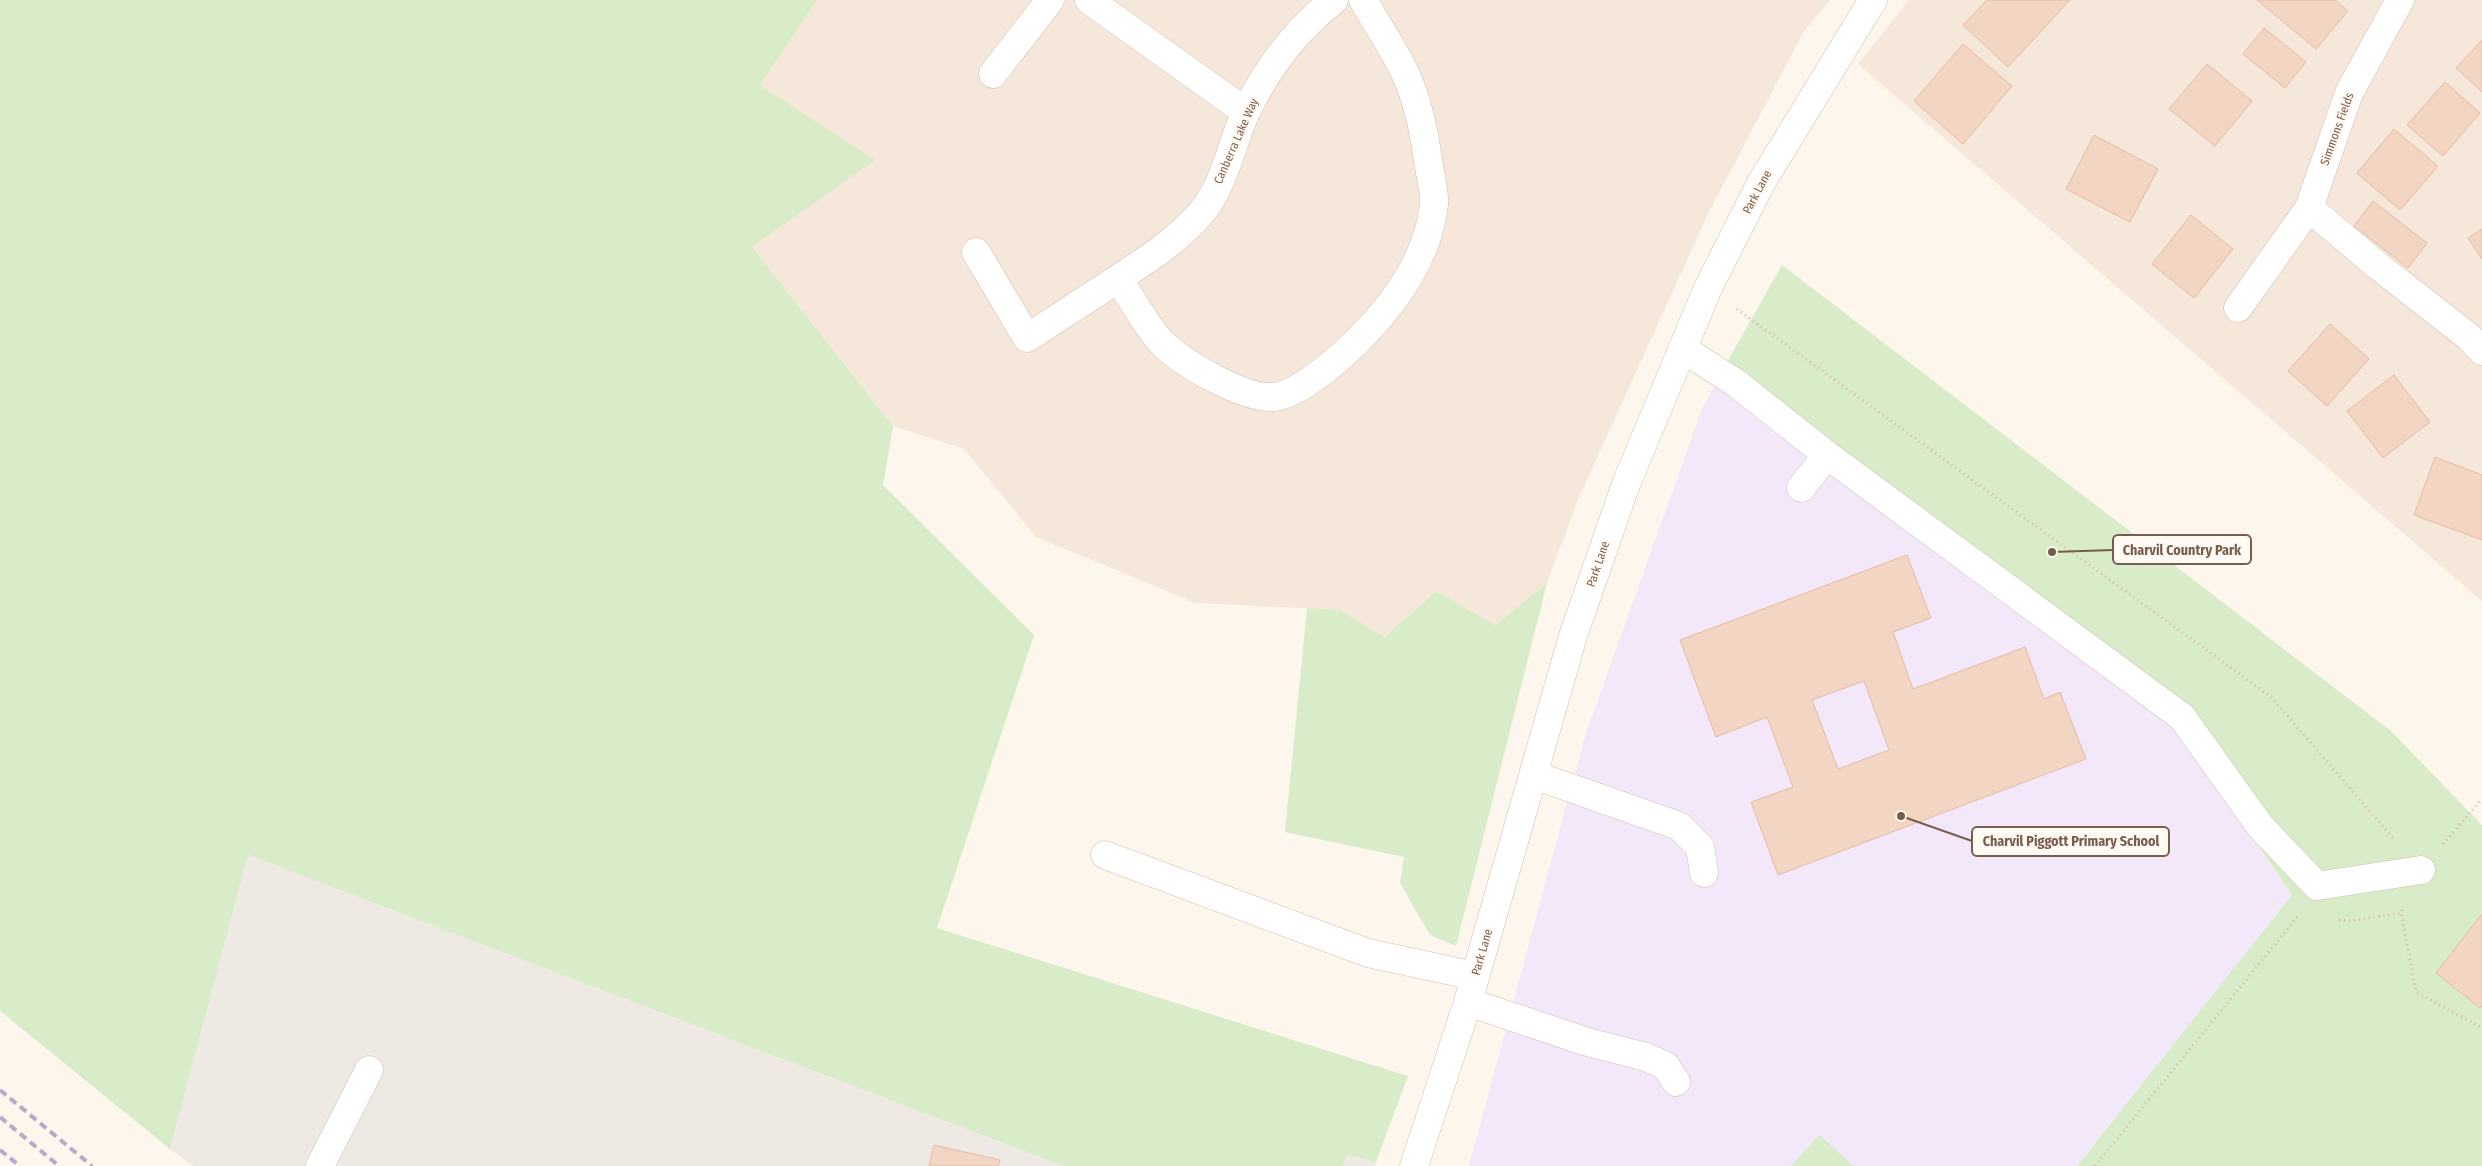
<svg xmlns="http://www.w3.org/2000/svg" width="2482" height="1166" font-family="'Fira Sans Condensed',sans-serif">
<rect width="100%" height="100%" fill="#fdf6ec"/>
<g fill="#f5e8da">
<polygon points="817,0 1830,0 1803,33 1708,214 1577,502 1547,583 1495,625 1436,591 1385,637 1340,610 1196,603 1036,537 964,449 893,426 752,247 874,160 760,85"/>
<polygon points="1909,0 2482,0 2482,601 1858,64"/>
</g>
<g fill="#efe9e4">
<polygon points="248,855 1063,1166 193,1166 170,1149"/>
<polygon points="1347,1155 1376,1162 1375,1166 1342,1166"/>
</g>
<polygon fill="#f3e8fa" points="1718,378 2176,725 2292,896 2077,1166 1469,1166 1585,736 1702,409"/>
<g fill="#d8ecc9">
<polygon points="0,0 817,0 760,85 875,160 752,247 893,426 883,485 1034,635 937,928 1408,1076 1376,1162 1348,1155 1342,1166 1063,1166 248,855 170,1149 0,1011"/>
<polygon points="1782,265 2391,731 2482,825 2482,1166 2077,1166 2292,895 2176,725 1718,378"/>
<polygon points="1547,583 1456,946 1430,935 1400,883 1404,857 1285,832 1307,608 1340,610 1385,637 1436,591 1495,625"/>
<polygon points="1819,1135 1854,1166 1791,1166"/>
</g>
<g fill="#f3d5c3" stroke="#e6bba3" fill-rule="evenodd">
<polygon points="1987,0 2070,0 2008,67 1963,25"/>
<polygon points="2257,0 2335,0 2348,11 2316,49"/>
<polygon points="2264,28 2306,62 2285,88 2243,54"/>
<polygon points="2482,40 2482,92 2456,68"/>
<polygon points="1963,44 2012,86 1963,144 1914,101"/>
<polygon points="2207,64 2252,101 2215,146 2169,109"/>
<polygon points="2445,82 2480,113 2443,156 2407,125"/>
<polygon points="2394,129 2438,166 2400,210 2357,173"/>
<polygon points="2094,135 2158,169 2130,222 2066,189"/>
<polygon points="2373,201 2427,243 2408,268 2354,226"/>
<polygon points="2191,215 2233,249 2194,298 2152,264"/>
<polygon points="2482,229 2482,259 2468,238"/>
<polygon points="2330,324 2369,359 2327,406 2288,371"/>
<polygon points="2394,375 2430,422 2383,458 2347,411"/>
<polygon points="2435,457 2482,475 2482,540 2414,515"/>
<path d="M1907,555l24,63 -38,14 20,57 112,-42 19,52 16,-7 26,67 -308,116 -27,-73 42,-15 -26,-70 -51,20 -36,-97zM1864,681l25,69 -51,19 -26,-69z"/>
<polygon points="2482,914 2482,1005 2480,1008 2436,973"/>
<polygon points="934,1145 1000,1160 998,1166 929,1166"/>
</g>
<g fill="none" stroke-linecap="round" stroke-linejoin="round">
<defs>
<g id="minor">
<polyline points="1089,0 1246,112"/>
<polyline points="993,74 1050,0"/>
<polyline points="2309,208 2378,266 2469,337 2482,351"/>
<path d="M976,252l51,86c29,-19 57,-37 86,-56 31,-20 64,-41 89,-70 23,-28 29,-68 44,-100 21,-44 50,-82 88,-112"/>
<path d="M1118,279c13,18 30,50 45,65 22,21 81,55 111,53 28,-3 73,-45 92,-65 33,-34 63,-79 68,-128 1,-11 -3,-25 -5,-37 -4,-31 -10,-63 -23,-92 -12,-26 -29,-50 -43,-75"/>
<polyline points="2238,308 2309,208 2349,93 2400,0"/>
<polyline points="1683,349 1736,383 1827,455 2182,717 2260,826 2317,886 2421,870"/>
<polyline points="1801,488 1827,455"/>
<polyline points="1534,775 1679,826 1700,847 1704,873"/>
<polyline points="1105,855 1368,953 1475,976"/>
<polyline points="1468,1002 1584,1041 1646,1057 1666,1066 1676,1082"/>
<polyline points="320,1166 369,1070"/>
<polyline points="1414,1166 1468,1002 1573,636 1626,484 1708,288 1761,183 1873,0"/>
</g>
</defs>
<use href="#minor" stroke="#d1beb0" stroke-width="29"/>
<g stroke="#d9b8a5" stroke-width="3" stroke-dasharray="1 4" stroke-linecap="butt">
<polyline points="1737,309 2271,697 2393,838"/>
<polyline points="2443,844 2482,799"/>
<polyline points="2402,910 2401,913 2416,992 2482,1028"/>
<polyline points="2339,920 2350,921 2401,913"/>
<polyline points="2095,1166 2298,916"/>
</g>
<use href="#minor" stroke="#fff" stroke-width="28"/>
<g stroke="#b9a8c9" stroke-width="4" stroke-dasharray="8 5" stroke-linecap="butt">
<polyline points="0,1090 92,1166"/>
<polyline points="0,1117 59,1166"/>
<polyline points="0,1150 20,1166"/>
</g>
</g>
<g text-anchor="middle" stroke-width="5" stroke-linejoin="round" paint-order="stroke">
<g font-size="12" fill="#7a5c4d" stroke="#fffaf3">
<text transform="translate(2337 129) rotate(-70)" y="4">Simmons Fields</text>
<text transform="translate(1236 141) rotate(-66)" y="4">Canberra Lake Way</text>
<text transform="translate(1757 192) rotate(-62)" y="4">Park Lane</text>
<text transform="translate(1598 564) rotate(-71)" y="4">Park Lane</text>
<text transform="translate(1482 952) rotate(-74)" y="4">Park Lane</text>
</g>
</g>
<path fill="none" stroke="#7a5c4d" stroke-width="2" d="M2052 552L2113 550M1901 816L1972 841"/>
<g fill="#7a5c4d" stroke="#fffaf3" stroke-width="2">
<circle cx="2052" cy="552" r="5"/>
<circle cx="1901" cy="816" r="5"/>
</g>
<g fill="#fffaf3" stroke="#7a5c4d" stroke-width="2">
<rect x="2113" y="535" width="138" height="29" rx="5"/>
<rect x="1972" y="827" width="197" height="29" rx="5"/>
</g>
<g font-size="14" text-anchor="middle" font-weight="bold" fill="#7a5c4d">
<text x="2182" y="555">Charvil Country Park</text>
<text x="2071" y="846">Charvil Piggott Primary School</text>
</g>
</svg>
